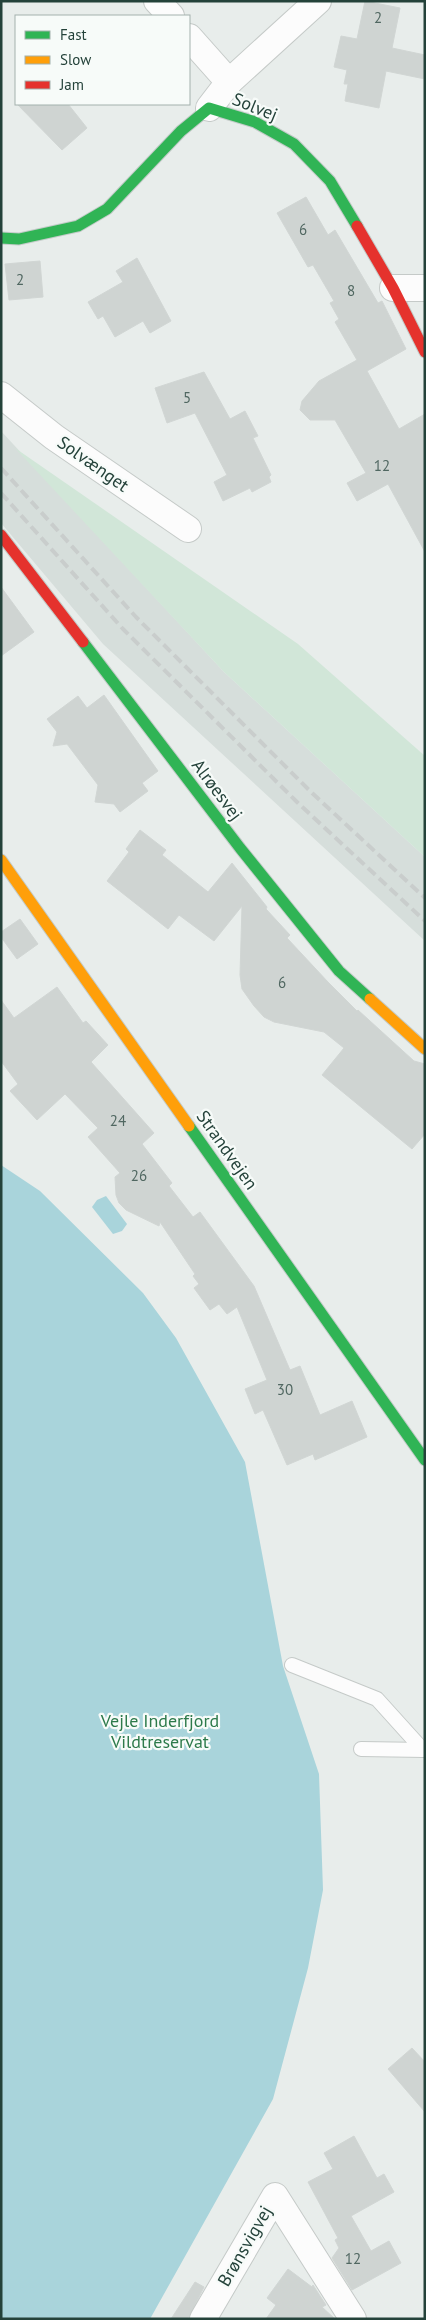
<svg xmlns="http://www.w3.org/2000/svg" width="426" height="2320" font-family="'PT Sans',sans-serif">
<rect width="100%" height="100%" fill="#e8edeb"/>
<polygon fill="#d6dedb" points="1,431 224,672 425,857 425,941 103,644 1,523"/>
<polygon fill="#d1e6d8" points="15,448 298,644 425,756 425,857 224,672"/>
<g fill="#a9d4db">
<polygon points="1,1165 40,1191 143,1293 176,1338 245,1462 283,1666 319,1774 323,1890 308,1968 273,2099 150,2319 1,2319"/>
<polygon points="106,1196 127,1224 122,1231 113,1234 92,1207 97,1200"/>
</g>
<g fill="#cfd4d2" stroke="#d1d6d4">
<polygon points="365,1 400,8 392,48 425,55 425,79 386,71 379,108 345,101 348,84 344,84 347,70 334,67 341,36 357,39"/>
<polygon points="17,104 68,104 87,128 62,150"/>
<polygon points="306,197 328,235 335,230 378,303 382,301 406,349 367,371 399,429 425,414 425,552 388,484 357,501 347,483 366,473 335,420 310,420 300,410 302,401 319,381 357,360 335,322 339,319 330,303 334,301 313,265 308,267 277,213"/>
<polygon points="137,258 171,321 150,333 143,321 115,337 103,316 98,319 88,302 123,282 116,271"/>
<polygon points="40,261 43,297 9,300 5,264"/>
<polygon points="204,372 230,419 245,411 258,436 253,438 271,475 269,477 271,482 252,492 250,488 223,501 214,482 227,475 195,413 167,423 155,388"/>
<polygon points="1,587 34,632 1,656"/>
<polygon points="104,695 158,771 142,783 148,791 120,812 114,804 95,802 98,785 67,744 53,746 57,732 47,719 78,696 87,708"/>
<polygon points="140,830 166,850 162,855 208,892 232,863 267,907 266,909 290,935 287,938 328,982 357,1011 358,1010 414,1061 425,1064 425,1134 412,1149 322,1075 344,1048 324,1032 274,1022 264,1017 254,1006 242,989 240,975 242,906 214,941 179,915 168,929 107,881 129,852 126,849"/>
<polygon points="20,919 38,944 17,959 1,937 1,932"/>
<polygon points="57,987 83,1023 86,1021 108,1045 91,1062 154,1133 142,1144 172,1183 169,1186 193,1217 200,1212 254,1286 290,1370 300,1366 320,1415 352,1401 367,1437 315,1460 313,1454 287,1465 263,1410 255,1414 245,1389 267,1380 237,1307 227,1314 219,1304 210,1310 194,1288 199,1284 193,1276 195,1274 160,1222 159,1226 126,1210 119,1203 116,1195 115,1177 120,1173 88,1137 98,1128 65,1094 37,1120 10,1091 18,1084 1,1061 1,1000 14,1018"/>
<polygon points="412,2048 425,2062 425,2112 388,2069"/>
<polygon points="354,2136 377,2178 384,2174 394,2192 351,2216 371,2251 389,2241 401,2263 352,2290 332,2258 339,2248 335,2240 338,2238 308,2182 333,2169 324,2153"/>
<polygon points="288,2269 312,2287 313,2285 326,2305 322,2307 335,2319 266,2319 276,2305 267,2298"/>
<polygon points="195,2282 204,2287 188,2319 171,2319"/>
</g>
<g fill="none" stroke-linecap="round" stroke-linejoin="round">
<defs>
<g id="lane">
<polyline points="292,1665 377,1699 423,1750"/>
<polyline points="361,1749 425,1750"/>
</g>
<g id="street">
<polyline points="157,1 171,16"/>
<polyline points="189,37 229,82"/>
<polyline points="209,108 229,82 318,1"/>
<polyline points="393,288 425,288"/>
<polyline points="1,395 54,437 188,529"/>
<polyline points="203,2319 275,2196 353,2319"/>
</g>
<g id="fast">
<polyline points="1,238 19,239 78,226 107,209 181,131 209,108 255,122 294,144 330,181 357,226"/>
<polyline points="83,642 240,848 339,971 370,999"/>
<polyline points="189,1126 425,1460"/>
</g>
<g id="slow">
<polyline points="1,860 189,1126"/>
<polyline points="370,999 425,1049"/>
</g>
<g id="jam">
<polyline points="357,226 393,288 425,352"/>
<polyline points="1,535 83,642"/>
</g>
</defs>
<use href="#lane" stroke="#c5cac8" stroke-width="16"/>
<use href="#street" stroke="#c5cac8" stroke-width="28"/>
<use href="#fast" stroke="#c3cbc8" stroke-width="13"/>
<use href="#slow" stroke="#c3cbc8" stroke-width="13"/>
<use href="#jam" stroke="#c3cbc8" stroke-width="13"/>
<use href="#lane" stroke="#fcfcfc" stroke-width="14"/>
<use href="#street" stroke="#fcfcfc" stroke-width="26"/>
<use href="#fast" stroke="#30b455" stroke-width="11"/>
<use href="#slow" stroke="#ff9f0a" stroke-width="11"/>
<use href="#jam" stroke="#e5322d" stroke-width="11"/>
<g stroke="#c9cdcc" stroke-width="4" stroke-dasharray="10 5" stroke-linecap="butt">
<polyline points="1,468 136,617 310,791 425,898"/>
<polyline points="1,493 123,629 298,803 425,921"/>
</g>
</g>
<g text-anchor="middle" stroke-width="4.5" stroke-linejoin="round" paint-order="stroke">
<g font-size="15" fill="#506761">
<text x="378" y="23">2</text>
<text x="303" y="235">6</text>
<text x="20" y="285">2</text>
<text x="351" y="296">8</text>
<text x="187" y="403">5</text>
<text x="382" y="471">12</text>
<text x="282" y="988">6</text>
<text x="118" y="1126">24</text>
<text x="139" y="1181">26</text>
<text x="285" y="1395">30</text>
<text x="353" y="2264">12</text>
</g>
<g font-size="18" fill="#24423a" stroke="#f7fbf9">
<text transform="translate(255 107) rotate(22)" y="6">Solvej</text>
<text transform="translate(93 464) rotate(35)" y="6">Solvænget</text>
<text transform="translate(217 790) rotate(53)" y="6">Alrøesvej</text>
<text transform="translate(227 1150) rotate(55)" y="6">Strandvejen</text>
<text transform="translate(245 2246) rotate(-60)" y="6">Brønsvigvej</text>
</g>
<g font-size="18" fill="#2d7a4b" stroke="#f7fbf9">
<text x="160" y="1727">Vejle Inderfjord<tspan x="160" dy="21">Vildtreservat</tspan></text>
</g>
</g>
<rect width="426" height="2320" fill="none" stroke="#24423a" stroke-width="5"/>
<rect x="15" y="15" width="175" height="90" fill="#f7fbf9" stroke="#a3b1ad"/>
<rect x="25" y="31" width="25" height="8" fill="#30b455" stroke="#a3b1ad"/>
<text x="60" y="40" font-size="15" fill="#24423a">Fast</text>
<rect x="25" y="56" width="25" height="8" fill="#ff9f0a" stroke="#a3b1ad"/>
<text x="60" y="65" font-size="15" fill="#24423a">Slow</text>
<rect x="25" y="81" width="25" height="8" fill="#e5322d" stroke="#a3b1ad"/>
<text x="60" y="90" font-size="15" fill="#24423a">Jam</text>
</svg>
